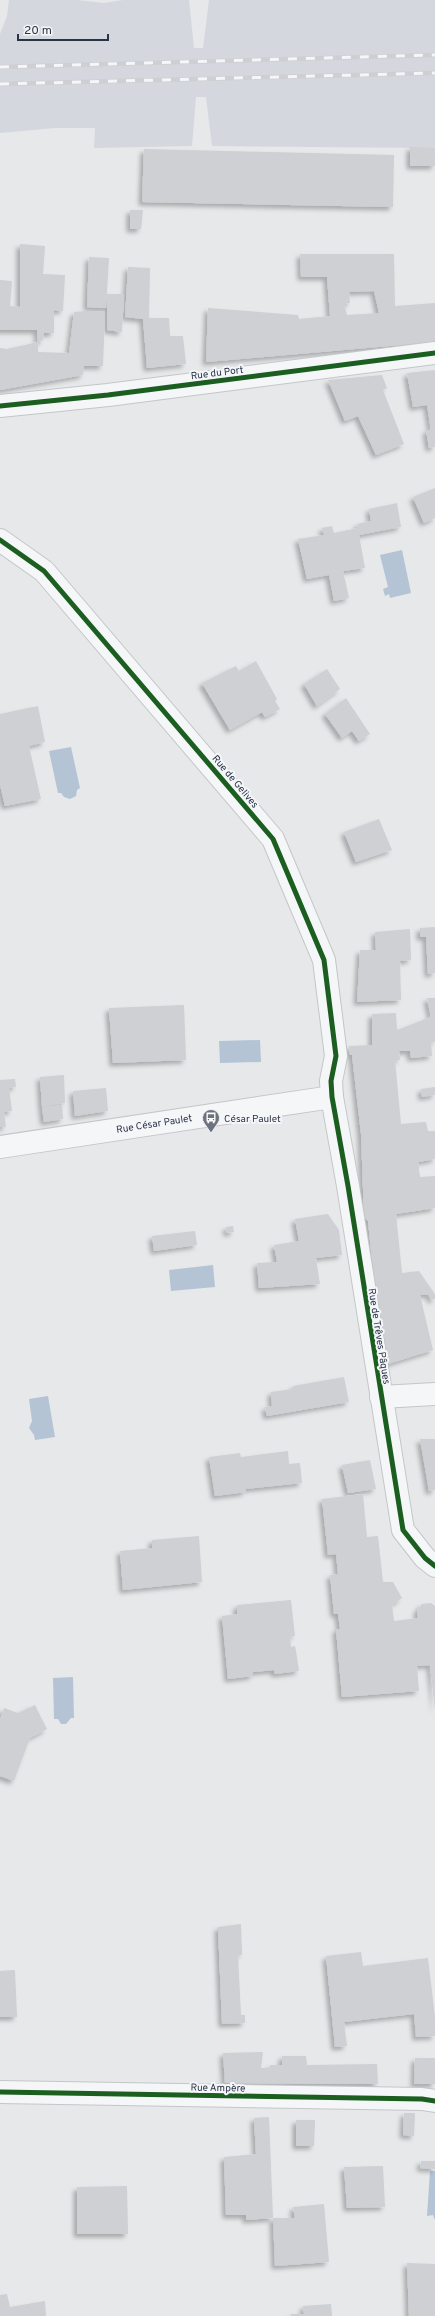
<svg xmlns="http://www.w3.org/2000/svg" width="435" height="2316" font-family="Overpass,sans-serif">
<defs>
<filter id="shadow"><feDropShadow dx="-3.5" dy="3.5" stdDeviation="2" flood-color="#0004"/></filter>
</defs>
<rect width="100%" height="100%" fill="#e6e8ea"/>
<polygon fill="#d4d7dd" points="9,0 77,0 104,3 123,0 189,0 194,48 203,48 209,0 435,0 435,148 212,146 206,97 196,97 192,146 94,148 95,128 55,128 0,133 0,34 7,16"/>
<g fill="#b4c4d5">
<polygon points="402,550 411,593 390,598 389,594 385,596 383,589 388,587 380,555"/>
<polygon points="71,747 80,788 77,790 76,796 70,799 64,797 61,793 58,793 49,751"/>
<polygon points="260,1040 261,1062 220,1063 219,1041"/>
<polygon points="213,1265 215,1287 171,1291 169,1270"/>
<polygon points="48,1396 55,1437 35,1440 34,1435 29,1428 32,1421 29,1399"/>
<polygon points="73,1677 74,1718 71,1718 66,1724 61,1724 58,1719 54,1719 53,1678"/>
<polygon points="430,2171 435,2171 435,2220 433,2215 427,2216"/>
</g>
<g fill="#ced0d3" fill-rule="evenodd" filter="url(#shadow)">
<polygon points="410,147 435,148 435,166 410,166"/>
<polygon points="144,149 394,155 393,207 142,202"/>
<polygon points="130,210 143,210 141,229 130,229"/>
<polygon points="20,244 45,246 43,274 65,275 63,311 54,310 54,333 44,333 43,340 38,342 37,330 0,330 0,280 12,281 10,306 20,307"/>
<path d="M300,254h94l1,52 40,-3v39l-229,20 2,-54 90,7 1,4 31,-3 -3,-39h-26zM374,291l5,22 -32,2 -3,-11 6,-1 -1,-11z"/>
<polygon points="89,257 109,258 106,308 87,307"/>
<polygon points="128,267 150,268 149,318 169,318 170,336 183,336 186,364 147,368 143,319 125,317"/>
<polygon points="107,294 124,294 122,332 107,330"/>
<polygon points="86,311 105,311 103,366 84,366 83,375 0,390 0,348 7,349 38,342 38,352 69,353 74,312"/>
<polygon points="435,370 435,447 429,448 426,430 431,430 427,405 413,407 407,373"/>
<polygon points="382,375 387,388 383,390 404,444 376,455 358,416 345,421 328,380"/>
<polygon points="435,488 435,518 424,523 413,497"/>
<polygon points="397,503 401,527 359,535 365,568 343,571 349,598 334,601 329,575 307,579 298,539 324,535 322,528 332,526 334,533 358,528 357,524 371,521 369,509"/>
<polygon points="256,661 277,699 275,701 280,709 265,717 262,712 230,730 202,683 236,666 239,671"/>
<polygon points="327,669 340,689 317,706 304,684"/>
<polygon points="346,698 370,734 359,741 352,731 342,738 325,714"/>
<polygon points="38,706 45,742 29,746 41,799 5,806 0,785 0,714"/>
<polygon points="379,819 392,850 356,862 344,832"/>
<polygon points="435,927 435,973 428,974 426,937 420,937 420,928"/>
<polygon points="410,929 411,960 400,961 401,1000 357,1002 360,950 376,950 375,932"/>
<polygon points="427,998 435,998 435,1042 431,1042 432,1056 411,1058 410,1051 399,1051 400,1060 395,1060 401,1124 426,1122 428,1131 435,1131 435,1159 418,1162 420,1177 435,1176 435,1208 396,1214 402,1273 419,1271 435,1294 435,1299 431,1300 429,1294 420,1295 433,1350 388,1364 374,1280 368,1221 364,1217 361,1134 352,1055 350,1055 349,1046 372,1045 372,1014 396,1013 397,1030 431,1017"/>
<polygon points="184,1005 186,1060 113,1063 109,1008"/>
<polygon points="64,1075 65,1103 42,1107 40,1077"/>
<polygon points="15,1079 16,1087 9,1088 12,1111 4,1112 6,1127 0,1127 0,1080"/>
<polygon points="435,1087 435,1095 422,1097 421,1089"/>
<polygon points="106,1088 108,1111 75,1116 73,1091"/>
<polygon points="62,1105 63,1119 44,1122 42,1107"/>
<polygon points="328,1214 339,1230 342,1255 316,1258 320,1284 259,1288 257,1263 277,1262 274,1245 299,1241 295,1219"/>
<polygon points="233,1226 234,1232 227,1233 226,1227"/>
<polygon points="195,1231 197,1245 154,1251 152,1236"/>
<polygon points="344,1377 349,1402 267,1416 265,1407 272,1406 271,1392 293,1389 293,1386"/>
<polygon points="420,1439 435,1439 435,1490 429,1491"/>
<polygon points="288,1451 289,1464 300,1463 302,1483 245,1489 246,1492 215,1496 209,1457 240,1453 241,1457"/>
<polygon points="370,1460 376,1489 348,1493 342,1465"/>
<polygon points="363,1494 367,1537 378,1536 383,1582 393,1582 402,1598 392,1605 394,1621 418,1618 417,1611 422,1604 431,1603 435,1606 435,1710 430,1665 417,1666 419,1691 342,1697 336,1629 340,1629 338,1614 334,1614 330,1575 338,1574 336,1554 328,1555 322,1499"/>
<polygon points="199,1536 202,1582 123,1590 120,1551 152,1548 152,1540"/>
<polygon points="291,1600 295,1636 290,1637 291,1647 295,1646 296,1651 299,1671 275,1674 274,1670 253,1672 253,1676 228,1679 222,1616 237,1614 237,1605"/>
<polygon points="35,1705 47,1729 30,1738 14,1781 0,1776 0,1720 4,1708 18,1713"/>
<polygon points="241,1924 242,1955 238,1955 241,2015 245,2015 245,2023 222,2024 218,1927"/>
<polygon points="361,1952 363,1966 428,1958 435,2017 435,2036 416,2037 414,2014 344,2022 347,2046 335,2047 326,1956"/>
<polygon points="15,1970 17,2017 0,2017 0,1971"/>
<polygon points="263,2052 261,2068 270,2068 270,2065 282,2065 282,2056 306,2056 307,2065 377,2064 378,2084 225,2083 223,2053"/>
<polygon points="415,2058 435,2058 435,2084 414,2084"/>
<polygon points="404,2113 415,2113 414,2136 403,2135"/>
<polygon points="269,2117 273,2218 246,2220 246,2215 226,2215 224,2157 256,2154 254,2118"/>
<polygon points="296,2120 315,2120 314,2146 296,2146"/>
<polygon points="421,2161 435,2161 435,2169 420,2168"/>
<polygon points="383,2166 385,2207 347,2208 344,2167"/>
<polygon points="127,2186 128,2234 77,2234 77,2187"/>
<polygon points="324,2204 329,2262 275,2266 273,2218 295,2218 293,2207"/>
<polygon points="407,2263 435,2264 435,2316 409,2316"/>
<polygon points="7,2294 10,2307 45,2301 46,2316 0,2316 0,2295"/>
<polygon points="331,2304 332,2316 291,2316 291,2314 304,2314 303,2306"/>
</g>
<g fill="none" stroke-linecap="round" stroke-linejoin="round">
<defs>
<g id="minor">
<polyline points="0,406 108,395 435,353"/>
<polyline points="0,1147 332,1097"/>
<polyline points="381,1397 435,1394"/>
</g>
<g id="tertiary">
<polyline points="0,540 44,571 273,839 324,960 336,1056 331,1081 332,1097 348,1186 403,1530 425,1558 435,1566"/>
<polyline points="0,2092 422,2099 435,2101"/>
</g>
</defs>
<use href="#minor" stroke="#c4c6c8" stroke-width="24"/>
<use href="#tertiary" stroke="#c4c6c8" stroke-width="24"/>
<use href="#minor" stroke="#f5f6f7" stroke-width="22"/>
<use href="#tertiary" stroke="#f5f6f7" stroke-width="22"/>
<defs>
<g id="rail">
<polyline points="0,67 435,55"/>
<polyline points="0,84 435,73"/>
</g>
</defs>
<use href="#rail" stroke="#cecfd2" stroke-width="4.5"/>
<use href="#rail" stroke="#f4f6f9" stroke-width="3" stroke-dasharray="9" stroke-linecap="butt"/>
<defs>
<g id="cycleway">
<polyline points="0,406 108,395 435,353"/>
<polyline points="0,540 44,571 273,839 324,960 336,1056 331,1081 332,1097 348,1186 403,1530 425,1558 435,1566"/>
<polyline points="0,2092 422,2099 435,2101"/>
</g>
</defs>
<use href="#cycleway" stroke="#f4f6f9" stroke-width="8"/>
<use href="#cycleway" stroke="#1b5e20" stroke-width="5"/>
</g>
<defs>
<symbol id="bus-pin" viewBox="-11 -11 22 30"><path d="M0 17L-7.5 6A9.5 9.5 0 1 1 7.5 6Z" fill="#6c737f" stroke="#f4f6f9"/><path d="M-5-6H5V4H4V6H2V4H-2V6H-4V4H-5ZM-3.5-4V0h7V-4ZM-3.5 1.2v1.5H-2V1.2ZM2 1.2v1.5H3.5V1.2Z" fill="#fff"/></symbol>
</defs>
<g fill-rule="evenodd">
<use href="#bus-pin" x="201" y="1108" width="20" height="27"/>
</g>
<g text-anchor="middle" stroke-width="4" stroke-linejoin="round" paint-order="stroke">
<g font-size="10" fill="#2b3445" stroke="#f4f6f9">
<text transform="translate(217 372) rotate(-7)" y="4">Rue du Port</text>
<text transform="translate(236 781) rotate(50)" y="4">Rue de Gelives</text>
<text transform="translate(154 1123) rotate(-9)" y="4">Rue César Paulet</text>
<text transform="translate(380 1336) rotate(81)" y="4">Rue de Trêves Pâques</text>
<text transform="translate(218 2087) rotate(1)" y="4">Rue Ampère</text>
</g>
<g font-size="10" fill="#2b3445" stroke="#f4f6f9" text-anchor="start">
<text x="224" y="1122">César Paulet</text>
</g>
</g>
<path d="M18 34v6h90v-6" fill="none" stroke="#2b3445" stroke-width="2"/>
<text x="24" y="34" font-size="12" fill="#2b3445" stroke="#f4f6f9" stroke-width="3" paint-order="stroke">20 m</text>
</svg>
